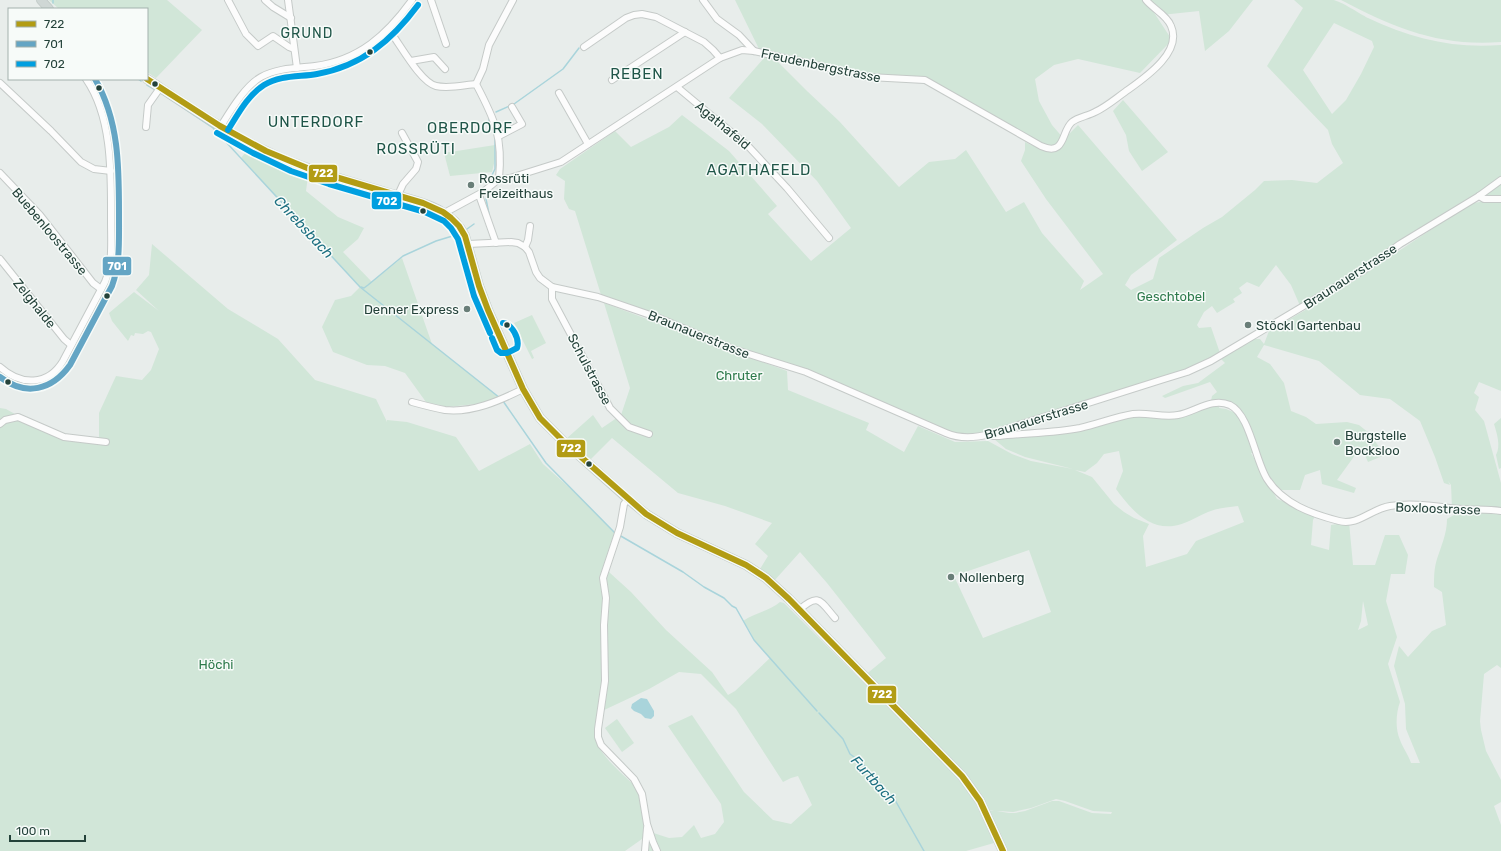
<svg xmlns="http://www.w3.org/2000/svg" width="1501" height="851" font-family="Rubik,sans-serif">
<rect width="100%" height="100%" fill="#e8edeb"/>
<g fill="#d1e6d8" fill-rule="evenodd">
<polygon points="49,0 167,0 202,30 156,78 147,72 147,9 59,9"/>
<path d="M735,0h408l5,3 2,-3h103l-24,31 -24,20 -6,-40 -38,4 -12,-10 23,35 -32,33 -62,-14 -24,6 -19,14 4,22 13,24 12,14 14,-14 99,115 -46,35 -6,10 6,5 22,-11 6,-21 44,-30 19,-11 33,-27 9,-9 28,-1 25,3 26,-20 -11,-19 -4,-14 -61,-64 36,-58 -9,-8c13,0 26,0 39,0 8,1 27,14 35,18 43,20 85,31 133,27v132l-59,41 -141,90 -10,-23 -15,-20 -17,22 -12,-5 -8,6 3,5 -9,6 2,3 -18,11 -5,-7 -8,6 -7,13 2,3 12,-1 9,26 -34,17 -208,64 -19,1 -10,-3 -188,-76 -159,-58 -27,-87 -6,-2 -5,-10 1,-18 -9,-6 4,-6 55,-38 16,16 38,-20 13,-12 47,36 48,55 -9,8 43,47 40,-33 -34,-47 -55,-57 -33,-26 35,-40 7,-3 -11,-4zM1334,23l38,18 2,6 -13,27 -15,26 -14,14 -29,-44zM772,56l111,23 46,2 123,67c-10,1 -18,-1 -27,-6v8l-4,11 25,38 57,75 -23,16 4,-9 -42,-48 -18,-31 -18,10 -40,-62 -11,9 -26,3 -30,25 -60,-66 -32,-30z"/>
<path d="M1341,0h160v42c-61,5 -107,-14 -160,-42z"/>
<polygon points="1123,100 1168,152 1142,171 1129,151 1126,135 1113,111"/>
<polygon points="495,145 495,159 492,172 450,176 444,153"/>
<polygon points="249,148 308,176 306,191 338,217 364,228 358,239 343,252 372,282 402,258 432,344 499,397 484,403 448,407 426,402 405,373 385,366 367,365 333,352 322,327 335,300 351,296 360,287 241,158"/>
<polygon points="1501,183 1501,198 1488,198 1486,195"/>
<path d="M1496,199h5v192l-22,-9 -5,11 5,4 -4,13 9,11 17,62v185l-4,-3 -13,9 -4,47 1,9 5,21 15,29v22l-7,4 7,19v26h-495l-17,-37v-3l2,-1 18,3h6l10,-2 27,-10h7l33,12 19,1 1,-2 -19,-1 -28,-10 -9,-2 -25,9 -18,4 -26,-2 -20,-33 -18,-20 -85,-81 22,-18 -59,-75 -27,-31 -26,29 -14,-12 8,-13 -13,-12 17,-21 -47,-17 -47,-13 -66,-55 -21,21 -25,-20 27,-24 9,13 19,-13 9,-27 -26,-85 183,68 1,19 81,33 -3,7 38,22 14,-26 37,16 33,-1 24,13 19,7 42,8 -48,-12 -19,-8 -12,-10 77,-8 66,-16 34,3 39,-12 2,-10 5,-4 -7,-10 -45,16 -3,-2 21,-10 15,-3 27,-20 -5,-5 34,-19h6l4,5 5,-13 71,-41 110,-73 24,-14zM1264,345l55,16 41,34 30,4 30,22 15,36 9,26 6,2 -2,-4 3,4 1,23 10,4 -8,3 -7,4c0,15 -6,27 -10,40 -3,9 -3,19 -3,28l8,5 4,33 -14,6 -24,26 -9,-11 -5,20 11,38 1,25 14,34h-9c-3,-9 -8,-15 -11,-23 -5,-11 -4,-27 0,-38l-12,-38 9,-27 -11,-36 5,-27h14l3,-19 -9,-20h-14l-10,30h-22l-4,-43 -18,3 -2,25 -18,-5 2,-25 3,-6 -39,-15 -26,-46h3l-8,-20 25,48 9,9h20l5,-15 15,-5 2,14 32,9 2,-5 -19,-8 21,-29 6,2 4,9 17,-7 -16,-22 -10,-8 -12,-3 -31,2 -10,-7 -15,-6 -7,-28 -14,-19 -13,-7zM1220,400l10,2 9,6 -1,6 -12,-5 -7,-1zM1119,451l4,20 -7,18c14,19 31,40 57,37 11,-1 25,-10 35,-14 10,-4 20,-5 30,-6l6,16 -48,19 -9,13 -41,13 -3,-31 6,-12 -15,-6 -10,-6 -10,-8 -22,-27 -17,-7 10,2 12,-9 7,-9zM1029,550l22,62 -68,26 -29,-62zM1363,601l5,24 -10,5 3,-9z"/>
<path d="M152,244l76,65 50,30 37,41 61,19 11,23v-2l20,2 49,15 23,34 51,-27 13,20 39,35 33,34 -9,34 4,6 21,19 35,38 46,42 16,23 7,-4 35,-33 -16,-18 -4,-9 -7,-10c11,-8 27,-10 37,-19l4,1 169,169 22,30 19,41 -28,8h-322l-2,-12 -17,12h-625v-443l6,1 25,14 35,18 33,3v-31l17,-37 26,4 9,-10 8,-21 -8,-17 -3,-1 -5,3 -8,-1 -1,3 -3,-1 -3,6 -16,-20 -3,-8 25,-21 25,19 -23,-21 13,-15zM679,672l22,2 35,35 47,73 8,-4 7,-2 14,29 -21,19 -18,-4 -29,-28 -52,-77 -24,11 53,78 3,18 -9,12 -14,4 -7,-13 -12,12 -13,1 -25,-8 2,-34c-10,-10 -44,-38 -47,-50 -2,-11 1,-23 3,-35l47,-22z"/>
<polygon points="532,315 546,343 531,351 534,358 532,359 514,323"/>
<path d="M1501,418v50l-2,1 -3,-14c5,-9 1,-21 -2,-31z"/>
<polygon points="617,719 634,743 622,752 605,728"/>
</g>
<polygon fill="#a9d4db" points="641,698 647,699 654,711 654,716 651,719 645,718 641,714 634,711 631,708 632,704"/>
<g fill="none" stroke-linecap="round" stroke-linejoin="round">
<g stroke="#a9d4db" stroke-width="1.5">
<polyline points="53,3 53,0"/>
<polyline points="138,79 141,81"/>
<polyline points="147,85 154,89"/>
<polyline points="161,93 213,128 360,287 500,398"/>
<polyline points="496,112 514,104 563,69 579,48"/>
<polyline points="490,117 489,120 494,132"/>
<polyline points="490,179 495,169 495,138"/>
<polyline points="486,199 489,214"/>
<polyline points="467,229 474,224"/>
<polyline points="361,287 364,288 368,285 403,256 436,241 459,234"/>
<polyline points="503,401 546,463 615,533"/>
<polyline points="619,535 683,572 704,587 724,598 732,606 736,608 754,640 817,711"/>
<polyline points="819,713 843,739 850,754 861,762 895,800 924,851"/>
</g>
<defs>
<g id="minor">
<polyline points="228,0 246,34 258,46 273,36 289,47 294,49"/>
<polyline points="265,0 273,7 291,18"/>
<polyline points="288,0 297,68"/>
<polyline points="431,0 446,44"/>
<polyline points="703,0 717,19 739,35 754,51"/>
<path d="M389,30c11,14 31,52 47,56 13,3 28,-1 40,-2 19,36 27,53 23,95"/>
<polyline points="584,47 626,18 634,15 642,14 656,17 704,42 713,50 720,58"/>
<polyline points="411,61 434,57 445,69"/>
<polyline points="612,80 685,32"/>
<polyline points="0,83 51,131 81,162 94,169 111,171"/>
<polyline points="476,84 483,69 489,45 513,0"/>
<polyline points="677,87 748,146 787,188 829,238"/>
<polyline points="559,93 588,144"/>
<path d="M221,126c10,-16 24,-40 40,-49 16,-9 37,-9 54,-11 44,-6 72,-31 97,-66"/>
<polyline points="146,127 148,105 160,88"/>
<polyline points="499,136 522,124 512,107"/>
<polyline points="0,173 40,215 93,283 101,289"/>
<polyline points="398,195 403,184 416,169 418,162 402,133"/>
<polyline points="479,195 496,243"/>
<polyline points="1479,196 1484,199 1501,199"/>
<path d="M446,213l2,-2 35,-19 16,-13 11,-1 51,-16 159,-104 22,-8 12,1 115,26 56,3 116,66c25,11 20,-15 31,-24 6,-5 16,-6 23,-10 11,-5 20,-13 30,-20 18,-13 58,-39 46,-66 -4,-11 -18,-17 -25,-26"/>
<path d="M468,244l43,-2 7,1 7,4 4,5 7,20 4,6 12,9 46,10 61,21 74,31 73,23 140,61c14,6 29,5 44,1l171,-54 26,-8 24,-11 153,-91 36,-26 79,-48 22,-16"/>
<polyline points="525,247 528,240 530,226"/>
<polyline points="0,259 64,339 71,345"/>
<polyline points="552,287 552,299 610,408 629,427 649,434"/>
<path d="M0,367c21,19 48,19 63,-6l42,-79c8,-19 6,-40 6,-61 0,-45 2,-103 -25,-142"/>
<path d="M412,402c11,3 22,6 33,8 27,3 54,-9 78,-21"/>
<polyline points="0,424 5,420 18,417 64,437 106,442"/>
<path d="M990,434l1,2h8c27,-3 55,-3 81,-8 18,-4 35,-11 53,-14 15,-2 30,4 45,1 17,-3 34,-18 52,-10 20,10 25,55 37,74 16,25 45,35 72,42 19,5 32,-12 51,-15 24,-4 48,1 72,3 13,1 26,0 39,2"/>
<polyline points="628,499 624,504 620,527 603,578 606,598 604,625 605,681 598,729 598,737 601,745 634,779 642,794 647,824 653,842 657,851"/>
<path d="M799,610c20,-18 21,-9 36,8"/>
<polyline points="645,851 647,828"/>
</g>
<g id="major">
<polyline points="41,0 49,9"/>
<path d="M147,79c38,25 77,52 119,72 40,19 83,30 126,43 27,8 59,13 73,42l14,50 9,24 35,79 17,29 24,24 64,57 18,15 31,19 69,32 20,13 23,21 173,177 18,25 23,50"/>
</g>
</defs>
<use href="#minor" stroke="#c5cac8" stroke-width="8"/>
<use href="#major" stroke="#c3ccc9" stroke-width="10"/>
<use href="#minor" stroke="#fcfcfc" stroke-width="6"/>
<use href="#major" stroke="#cfd7d5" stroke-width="8"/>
<defs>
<polyline id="bus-1" points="147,79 220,126 266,151 312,170 423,203 443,212 451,218 459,226 465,236 479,286 488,310 523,389 540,418 564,442 646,514 677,533 746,565 766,578 789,599 962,776 980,801 1003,851"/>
<path id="bus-2" d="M0,377c26,20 52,13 70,-12l42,-79c8,-22 7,-44 7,-67 0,-48 1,-97 -24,-140"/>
<g id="bus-3">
<path d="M228,130c10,-16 20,-35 36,-45 16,-10 36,-8 53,-11 45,-8 75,-34 101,-69"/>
<polyline points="217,133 253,153 291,171 329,184 425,212 444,221 451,228 458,239 474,296 490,333"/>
<path d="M492,338l5,12 4,3h6l10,-5c3,-9 -5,-24 -14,-25"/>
</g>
</defs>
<use href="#bus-1" stroke="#f7fbf9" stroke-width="9"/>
<use href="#bus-2" stroke="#f7fbf9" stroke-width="9"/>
<use href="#bus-3" stroke="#f7fbf9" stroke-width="9"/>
<use href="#bus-1" stroke="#b29c14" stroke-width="6"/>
<use href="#bus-2" stroke="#64a5c4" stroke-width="6"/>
<use href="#bus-3" stroke="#009fe0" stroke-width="6"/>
</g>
<g fill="#24423a" stroke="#f7fbf9" stroke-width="1.5">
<circle cx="370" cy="52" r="3.5"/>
<circle cx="155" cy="84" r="3.5"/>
<circle cx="99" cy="88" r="3.5"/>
<circle cx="423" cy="211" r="3.5"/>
<circle cx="107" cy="296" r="3.5"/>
<circle cx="507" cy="325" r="3.5"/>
<circle cx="8" cy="382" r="3.5"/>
<circle cx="589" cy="464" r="3.5"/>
</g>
<g fill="#697e78" stroke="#f7fbf9" stroke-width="1.5">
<circle cx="471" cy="185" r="4"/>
<circle cx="467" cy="309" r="4"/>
<circle cx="1248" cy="325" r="4"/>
<circle cx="1337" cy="442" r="4"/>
<circle cx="951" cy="577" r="4"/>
</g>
<g text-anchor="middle" stroke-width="3" stroke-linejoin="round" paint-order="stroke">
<g font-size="13" fill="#24423a" stroke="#f7fbf9">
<text transform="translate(821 65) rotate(12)" y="5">Freudenbergstrasse</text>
<text transform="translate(723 125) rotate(40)" y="5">Agathafeld</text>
<text transform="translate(50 231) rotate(50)" y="5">Buebenloostrasse</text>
<text transform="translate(1350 276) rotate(-33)" y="5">Braunauerstrasse</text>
<text transform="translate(35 303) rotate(51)" y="5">Zelghalde</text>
<text transform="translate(699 334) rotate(22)" y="5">Braunauerstrasse</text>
<text transform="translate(590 369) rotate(62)" y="5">Schulstrasse</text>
<text transform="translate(1036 419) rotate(-17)" y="5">Braunauerstrasse</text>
<text transform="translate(1438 508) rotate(2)" y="5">Boxloostrasse</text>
</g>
<g font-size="13" fill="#24423a" stroke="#f7fbf9" text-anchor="start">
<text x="479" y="183">Rossrüti<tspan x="479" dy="15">Freizeithaus</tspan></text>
<text x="459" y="314" text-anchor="end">Denner Express</text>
<text x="1256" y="330">Stöckl Gartenbau</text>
<text x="1345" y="440">Burgstelle<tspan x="1345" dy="15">Bocksloo</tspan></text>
<text x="959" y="582">Nollenberg</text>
</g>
<g font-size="13" fill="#2d7a4b" stroke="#f7fbf9">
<text x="1171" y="301">Geschtobel</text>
<text x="739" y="380">Chruter</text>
<text x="216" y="669">Höchi</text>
</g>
<g font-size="14" letter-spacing="1" fill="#1f5548" stroke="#f7fbf9">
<text x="307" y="38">GRUND</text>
</g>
<g font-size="14" font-style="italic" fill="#1c6f80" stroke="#f7fbf9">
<text transform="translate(304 227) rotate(47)" y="5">Chrebsbach</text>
<text transform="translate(874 780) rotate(48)" y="5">Furtbach</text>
</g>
<g font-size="15" letter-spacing="1" fill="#1f5548" stroke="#f7fbf9">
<text x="637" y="79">REBEN</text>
<text x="316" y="127">UNTERDORF</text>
<text x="470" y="133">OBERDORF</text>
<text x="416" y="154">ROSSRÜTI</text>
<text x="759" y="175">AGATHAFELD</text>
</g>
</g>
<g stroke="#f7fbf9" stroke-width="1.5">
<rect x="308" y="164" width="30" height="19" rx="4" fill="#b29c14"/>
<rect x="371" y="191" width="31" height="19" rx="4" fill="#009fe0"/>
<rect x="102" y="256" width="30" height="20" rx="4" fill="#64a5c4"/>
<rect x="556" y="439" width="30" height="19" rx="4" fill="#b29c14"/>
<rect x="867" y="685" width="30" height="19" rx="4" fill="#b29c14"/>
</g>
<g font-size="11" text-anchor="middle" font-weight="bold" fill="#fff">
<text x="323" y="177">722</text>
<text x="387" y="205">702</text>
<text x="117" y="270">701</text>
<text x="571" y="452">722</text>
<text x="882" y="698">722</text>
</g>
<rect x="8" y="8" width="140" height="72" fill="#f7fbf9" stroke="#a3b1ad"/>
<rect x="16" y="21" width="20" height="6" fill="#b29c14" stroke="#a3b1ad"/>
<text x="44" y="28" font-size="12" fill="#24423a">722</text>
<rect x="16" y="41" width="20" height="6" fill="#64a5c4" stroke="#a3b1ad"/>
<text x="44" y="48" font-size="12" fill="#24423a">701</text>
<rect x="16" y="61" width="20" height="6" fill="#009fe0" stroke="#a3b1ad"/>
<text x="44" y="68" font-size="12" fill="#24423a">702</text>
<path d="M10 835v6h75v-6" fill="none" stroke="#24423a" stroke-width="2"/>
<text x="16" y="835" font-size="12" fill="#24423a" stroke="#f7fbf9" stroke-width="3" paint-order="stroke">100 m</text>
</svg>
